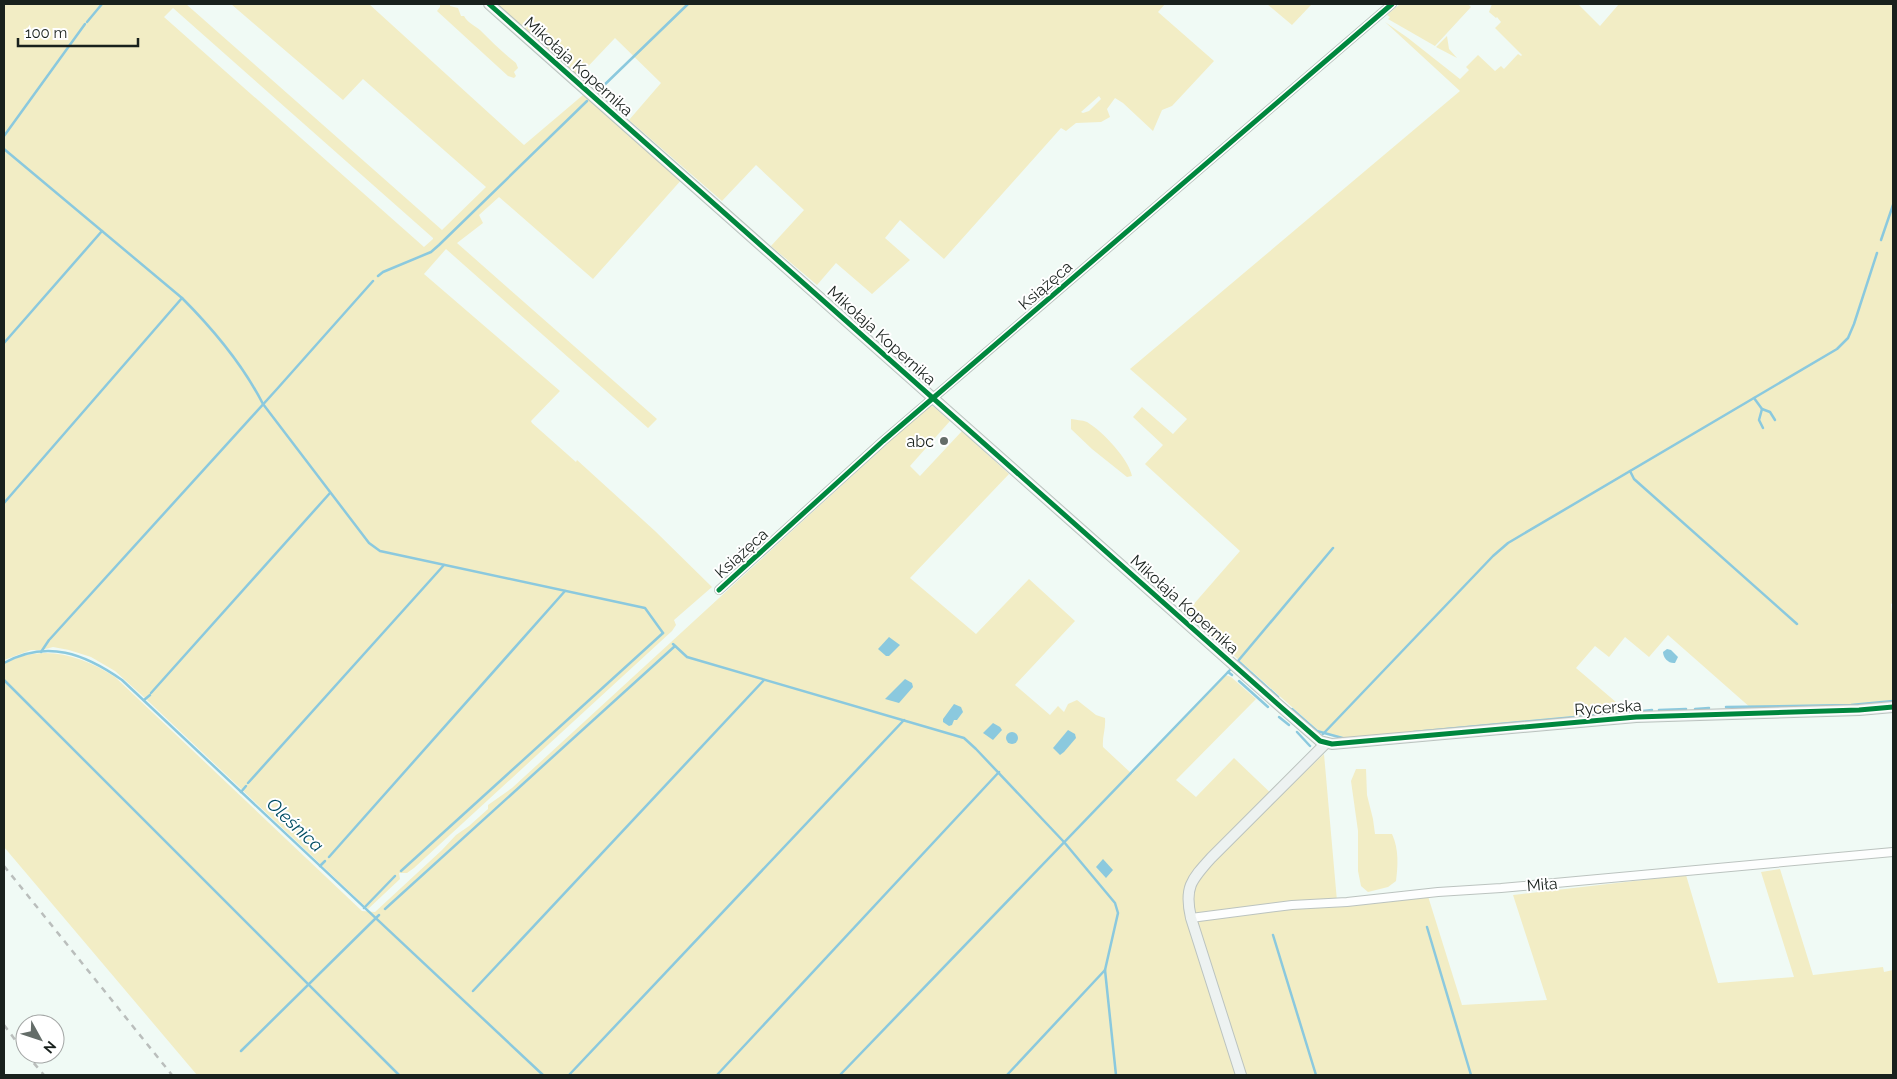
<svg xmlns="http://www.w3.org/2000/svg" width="1897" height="1079" font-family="Raleway,sans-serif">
<rect width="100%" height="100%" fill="#f0faf5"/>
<g fill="#f2edc5" fill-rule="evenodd">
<path d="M4,4h182l256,226 44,-43 -123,-108 -20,21 -112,-96h138l155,141 59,-50 100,83 -90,101 -94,-82 -20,18 4,8 -26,20 200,176 -9,9 -202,-179 -22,25 136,117 -29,30 1,2 44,39 1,-2 78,71 57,56 -38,33 2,5 -4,6 -258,237 -7,5h-8l1,6 -32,30 -222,-210 -31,-28 -24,-14 -22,-7 -16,-3 -11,3h-11l-27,10zM173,8l260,230v1l-9,8 -260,-230z"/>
<path d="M440,4h10v2l8,2 3,8h3c4,7 10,9 16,14 11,11 23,23 36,33l2,5 -4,4 2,4 -2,2 -6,-2 -71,-65 3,-4z"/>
<path d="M495,4h670l-7,8 56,49 -42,45 -10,4 -9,21 -30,-28 -8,-5 -8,11 3,8 -9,5 -25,1 -10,8 -5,-3 -117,131 -44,-39 -15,18 25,22 -38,34 -36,-31 -19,22 -46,-39 33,-36 -48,-45 -34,36 -93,-81 32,-37 -46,-45 -37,39zM1099,96l2,3 -12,12 -6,2 -2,-1z"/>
<polygon points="1267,4 1310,4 1311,5 1292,25"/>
<polygon points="1400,4 1468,4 1471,7 1435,46 1388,19 1390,17 1387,15"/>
<polygon points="1492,4 1578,4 1600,26 1619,4 1893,4 1893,603 1891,604 1893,622 1893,702 1858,706 1752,709 1668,635 1649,657 1625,637 1609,657 1595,646 1576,668 1630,714 1346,739 1318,730 1186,613 1240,551 1145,464 1163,445 1133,417 1142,407 1173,434 1187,419 1130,369 1460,91 1385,22 1408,38 1460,79 1469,70 1466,67 1478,55 1495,71 1501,66 1504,69 1518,54 1521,56 1522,55 1495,28 1501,22 1497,17 1496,18 1489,12"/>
<polygon points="1447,36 1449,49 1457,58 1436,47"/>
<path d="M932,406l2,1 16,14 -40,45 10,10 42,-45 47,43 -99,104 66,56 53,-55 46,42 -60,64 35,30 8,-9 6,6 4,-8 9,-4 19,15 9,3c1,11 -3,19 -2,29l29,27 94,-99 5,2 25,22 -80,81 20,17 38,-39 43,41 47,-45 13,147 90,-8 35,112 85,-5 -34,-105 173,-20 32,108 76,-6 -33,-105 19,-3 33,106 70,-8 1,5 9,-2v105h-1696l-193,-228v-183c37,-21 77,-9 111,13l247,234 13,1 67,-62 14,-15 13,-9 19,-17v-4l24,-17 414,-380z"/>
<path d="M1071,419c5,1 11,1 16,3 15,9 42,37 45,54l-5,1 -35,-28 -21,-20z"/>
<path d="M1356,769h10l1,26 6,24 2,15h17c7,15 6,32 4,47l-8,6 -20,5 -7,-6 -3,-15v-40l-7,-50z"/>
</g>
<g fill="#8bc9de">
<polygon points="889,637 900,645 889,656 886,656 878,649"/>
<path d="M1667,649l4,1 7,7 -3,6c-6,1 -12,-5 -12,-11z"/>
<polygon points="905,679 912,683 913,687 899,703 885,699"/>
<polygon points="954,704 961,707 963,712 957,720 954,720 952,725 949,726 943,722 943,719"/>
<polygon points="993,723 1000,727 1002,730 993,740 983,733"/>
<polygon points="1068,730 1075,734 1076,738 1064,752 1060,755 1053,748"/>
<circle cx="1012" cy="738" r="6"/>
<polygon points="1103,859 1113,870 1106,878 1096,867"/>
</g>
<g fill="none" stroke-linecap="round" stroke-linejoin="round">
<g stroke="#8bc9de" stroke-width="2.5">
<polyline points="87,22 102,4"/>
<polyline points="597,92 688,4"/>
<polyline points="4,136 85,24"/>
<path d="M4,149l178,149c30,30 62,69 81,106l106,139 11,8 265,57 18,25"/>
<polyline points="1881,240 1893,205"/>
<polyline points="378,276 383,272 431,252 439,245 587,101"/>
<polyline points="4,343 102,231"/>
<polyline points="1754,398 1762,409 1770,412 1775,420"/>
<polyline points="1762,409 1759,420 1763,428"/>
<polyline points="1630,471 1634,479 1797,624"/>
<polyline points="4,503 182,298"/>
<polyline points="50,639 277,389 373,281"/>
<polyline points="673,644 687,657 964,738 976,749 1064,842 1115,903 1118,913 1105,970 1116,1075"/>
<polyline points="41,652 49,640"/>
<path d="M4,663c43,-24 81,-9 118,17l421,395"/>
<polyline points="1228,672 1232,675"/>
<polyline points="4,680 399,1075"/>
<polyline points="1239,681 1268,707"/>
<polyline points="151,693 330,493"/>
<polyline points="1278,697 1238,661 1333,548"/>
<polyline points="144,700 150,695"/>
<polyline points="1726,707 1851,705 1893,701"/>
<polyline points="1292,709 1317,731 1346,739"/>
<polyline points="1695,709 1709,708"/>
<polyline points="1659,710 1686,709"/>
<polyline points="1643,711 1652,710"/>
<polyline points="1279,717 1289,725"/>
<polyline points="1297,732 1310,746"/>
<polyline points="1414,732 1629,712"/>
<polyline points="1323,734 1493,556 1508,543 1837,349 1848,338 1854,324 1877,253"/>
<polyline points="248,783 444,565"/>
<polyline points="241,792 246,786"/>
<polyline points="329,857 565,591"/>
<polyline points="320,866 325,861"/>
<polyline points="401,871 663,633"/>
<polyline points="364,908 395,876"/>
<polyline points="385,909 675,646"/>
<polyline points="1427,927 1471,1075"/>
<polyline points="1273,935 1316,1075"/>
<polyline points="473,991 764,680"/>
<polyline points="241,1051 379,915"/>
<polyline points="569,1075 904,720"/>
<polyline points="717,1075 999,772"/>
<polyline points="840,1075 1230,670"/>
<polyline points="1007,1075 1105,970"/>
</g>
<defs>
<g id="street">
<polyline points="719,590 883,441 1392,4"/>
<polyline points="1191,918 1292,905 1347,902 1438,892 1501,888 1893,852"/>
</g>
<g id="secondary">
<polyline points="489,4 1281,707 1320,741 1332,744 1636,717 1859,710 1893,707"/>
<path d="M1241,1075l-50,-157c-7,-30 0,-38 20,-60l115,-115"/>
</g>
</defs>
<use href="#street" stroke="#bbc3bf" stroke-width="10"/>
<use href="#secondary" stroke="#bbc3bf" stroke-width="12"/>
<use href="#street" stroke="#fdfefe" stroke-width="8"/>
<use href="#secondary" stroke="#edf2f1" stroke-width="10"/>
<g stroke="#babebc" stroke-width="2.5" stroke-dasharray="6 6" stroke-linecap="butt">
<polyline points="4,866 172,1075"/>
<polyline points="4,1025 25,1053"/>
<polyline points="26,1054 44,1075"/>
</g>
<defs>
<g id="cycleway">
<polyline points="489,4 1281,707 1320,741 1332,744 1636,717 1859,710 1893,707"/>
<polyline points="719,590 883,441 1392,4"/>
</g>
</defs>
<use href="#cycleway" stroke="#fff" stroke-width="8"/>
<use href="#cycleway" stroke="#00873e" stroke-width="5"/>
</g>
<circle fill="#646d69" stroke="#fff" stroke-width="2" cx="944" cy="441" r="5"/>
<g text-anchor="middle" stroke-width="4" stroke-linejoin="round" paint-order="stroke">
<g font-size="16" fill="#19211d" stroke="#fff">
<text transform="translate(579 66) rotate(42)" y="6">Mikołaja Kopernika</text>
<text transform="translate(1045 285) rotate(-41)" y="6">Książęca</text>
<text transform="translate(882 335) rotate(42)" y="6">Mikołaja Kopernika</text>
<text transform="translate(741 553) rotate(-42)" y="6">Książęca</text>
<text transform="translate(1185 604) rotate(42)" y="6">Mikołaja Kopernika</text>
<text transform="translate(1608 707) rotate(-4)" y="6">Rycerska</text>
<text transform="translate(1542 884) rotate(-5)" y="6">Miła</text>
</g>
<g font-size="16" fill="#19211d" stroke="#fff" text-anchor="end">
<text x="934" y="447">abc</text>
</g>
<g font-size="18" font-style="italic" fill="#004d63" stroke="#fff">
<text transform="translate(295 825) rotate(43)" y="6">Oleśnica</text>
</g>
</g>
<rect width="1897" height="1079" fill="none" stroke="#19211d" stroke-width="10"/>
<g transform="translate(40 1039) rotate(130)"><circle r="24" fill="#ffffff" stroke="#a3a6a5"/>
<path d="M0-4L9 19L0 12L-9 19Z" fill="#646d69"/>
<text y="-8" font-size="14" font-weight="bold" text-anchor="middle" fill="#19211d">N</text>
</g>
<path d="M18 38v8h120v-8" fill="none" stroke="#19211d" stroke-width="2.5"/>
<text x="25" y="38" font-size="15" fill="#19211d" stroke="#ffffff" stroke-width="4" paint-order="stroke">100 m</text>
</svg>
